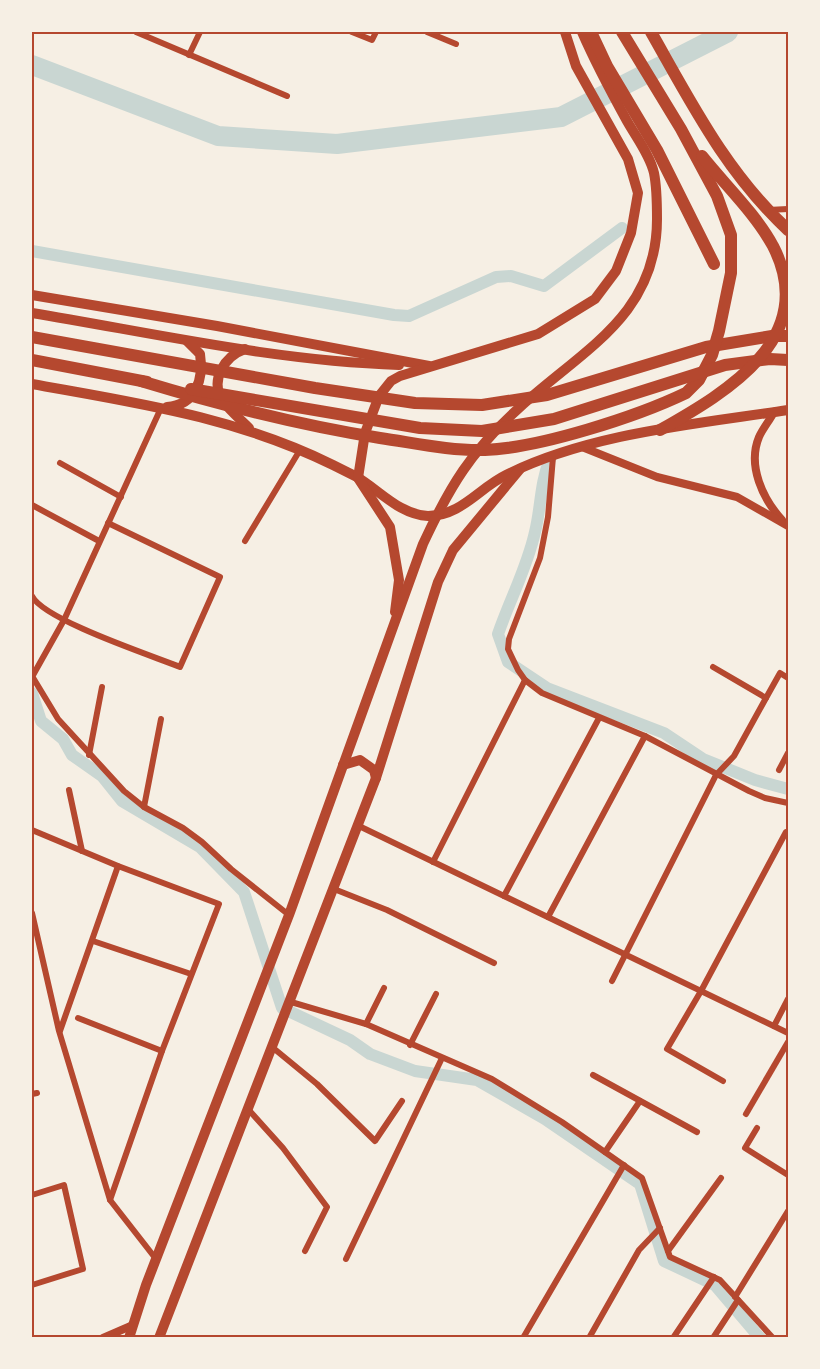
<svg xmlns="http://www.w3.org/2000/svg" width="820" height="1369" font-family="'Fira Sans Condensed',sans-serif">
<rect width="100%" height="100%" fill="#f6efe4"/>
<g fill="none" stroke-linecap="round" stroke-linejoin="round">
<g stroke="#c9d6d2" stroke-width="12">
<polyline points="32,251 394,315 409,316 496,277 511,276 544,286 622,228"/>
<path d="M550,459c-10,24 -9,49 -15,73 -8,36 -25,67 -37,102l10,28 39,26 117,45 39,26 52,21 33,9"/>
<polyline points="32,693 41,721 63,739 72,755 102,776 122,801 200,847 244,892 282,1008 350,1040 370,1054 415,1071 477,1080 545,1119 640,1184 664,1261 715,1285 760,1338"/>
</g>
<polyline stroke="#c9d6d2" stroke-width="20" points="32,65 218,136 337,144 561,117 728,32"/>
<g stroke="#b5482f" stroke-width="6">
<polyline points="136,32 287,96"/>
<polyline points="352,32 372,40 376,32"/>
<polyline points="427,32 456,44"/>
<polyline points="189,55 200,32"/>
<polyline points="768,210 788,209"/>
<polyline points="553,457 548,517 540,558 509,639 508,649 518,670 525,680 542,693 645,736 749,791 765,798 788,803"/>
<polyline points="60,463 121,497"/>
<polyline points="32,505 99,541"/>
<polyline points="245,541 300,450"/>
<path d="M32,596c12,24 118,59 148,71l40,-90 -112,-54"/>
<polyline points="713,667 766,698 780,673 788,678"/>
<polyline points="32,676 58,719 124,791 144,807 183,828 202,842 231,869 289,915"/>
<polyline points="32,677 64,620 161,408"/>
<polyline points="89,755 102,687"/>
<polyline points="779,770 788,753"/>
<polyline points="69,790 82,851"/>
<polyline points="144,807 161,719"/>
<polyline points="359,826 788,1033"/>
<polyline points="32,830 118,866 219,904 162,1051 110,1200"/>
<polyline points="433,862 525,680"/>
<polyline points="334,889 387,910 494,963"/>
<polyline points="504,896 599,718"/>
<polyline points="32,913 59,1031 110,1200 156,1259"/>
<polyline points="548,917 645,736"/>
<polyline points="93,941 191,974"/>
<polyline points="612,981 716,775 734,756 766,698"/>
<polyline points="291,1002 366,1024 492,1079 562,1122 642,1178 670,1257 720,1280 773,1338"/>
<polyline points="78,1018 162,1051"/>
<polyline points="366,1024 384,988"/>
<polyline points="774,1026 788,999"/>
<polyline points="60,1031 118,866"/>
<polyline points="410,1045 436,994"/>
<polyline points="272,1047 317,1084 375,1141 402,1101"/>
<polyline points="593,1075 697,1132"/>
<polyline points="723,1081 667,1049 701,991 786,832 788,833"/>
<polyline points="32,1094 37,1093"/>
<polyline points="248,1109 283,1148 327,1207 305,1251"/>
<polyline points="746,1114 788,1042"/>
<polyline points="757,1128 745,1148 788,1175"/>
<polyline points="605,1152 640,1101"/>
<polyline points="32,1195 64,1185 83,1269 32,1285"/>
<polyline points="668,1251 721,1178"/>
<polyline points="346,1259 442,1058"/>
<polyline points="735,1297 788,1211"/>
<polyline points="523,1338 624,1165"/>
<polyline points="589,1338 639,1250 660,1228"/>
<polyline points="673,1338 714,1277"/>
<polyline points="713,1338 738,1300"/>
</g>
<g stroke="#b5482f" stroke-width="8">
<path d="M774,412c-4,8 -11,16 -15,25 -12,29 4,62 23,83"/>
<polyline points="582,447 657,477 737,497 788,526"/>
<polyline points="103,1338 133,1325"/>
</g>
<g stroke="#b5482f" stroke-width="10">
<polyline points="32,295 217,326 429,366"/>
<path d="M32,313c121,20 244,48 367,52"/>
<path d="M245,349c-20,7 -36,31 -22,52 7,10 17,18 26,27"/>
<path d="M32,384c105,19 204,33 301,81 8,4 16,8 24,12 22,13 43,38 71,39 33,0 51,-28 78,-41 84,-42 191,-51 282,-65"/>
<path d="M167,407c29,-2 37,-28 33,-53l-13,-13"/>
<polyline points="395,612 399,580 390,527 358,478 365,433 379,396 391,381 400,376 538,334 595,299 616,271 631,233 638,193 628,159 576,66 565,32"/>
<polyline points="343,765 360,760 374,770 376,778"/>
<path d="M129,1338l17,-53 143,-370 134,-371c27,-58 48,-93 96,-136 63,-58 138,-92 138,-189 0,-15 0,-31 -3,-46 -4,-18 -18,-36 -27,-52 -16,-29 -32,-59 -45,-89"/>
<polyline points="159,1338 376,778 438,582 453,550 520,469"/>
</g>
<g stroke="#b5482f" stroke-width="12">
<polyline points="591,32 607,66 657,150 714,264"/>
<path d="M651,32c41,72 75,140 137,198"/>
<polyline points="32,337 315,388 415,403 482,405 547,395 706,347 772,336 788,336"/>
<polyline points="32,360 147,382"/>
<path d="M141,381c79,24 158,44 239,57 35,5 70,13 105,12 54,-2 151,-33 201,-57l13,-13 13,-25 7,-24 12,-58v-38l-14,-39 -36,-67 -59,-97"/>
<polyline points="191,389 420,428 482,431 554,419 725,365 770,359 788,360"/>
<path d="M660,430c69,-39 160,-93 113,-184 -18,-33 -48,-61 -71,-90"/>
</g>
</g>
<rect width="820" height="1369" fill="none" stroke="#f6efe4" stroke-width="66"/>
<rect x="33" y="33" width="754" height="1303" fill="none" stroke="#b5482f" stroke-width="2"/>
</svg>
